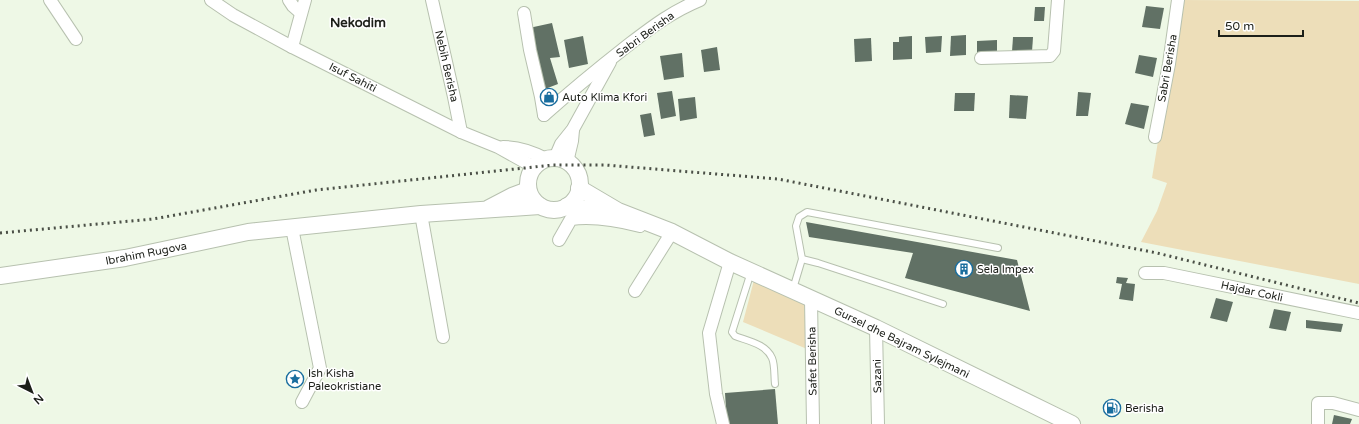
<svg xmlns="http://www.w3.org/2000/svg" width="1359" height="424" font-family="'Varela Round',sans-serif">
<rect width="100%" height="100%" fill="#eef8e6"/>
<g fill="#eddeb9">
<polygon points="1181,0 1359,1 1359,284 1141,242 1157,211 1167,183 1152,178"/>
<polygon points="754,280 804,299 807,349 743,322"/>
</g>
<g fill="#617165">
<polygon points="1146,6 1164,8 1160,29 1142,27"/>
<polygon points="1035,7 1045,7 1044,21 1034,21"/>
<polygon points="552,23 560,57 550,58 558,84 545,89 529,28"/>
<polygon points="966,35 966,55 950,56 951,36"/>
<polygon points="583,36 588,64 569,68 564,40"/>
<polygon points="912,36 912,59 893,60 893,42 899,42 899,37"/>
<polygon points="942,36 941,52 926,53 925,37"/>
<polygon points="1013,37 1033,37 1032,52 1012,52"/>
<polygon points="871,38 872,61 855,62 854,39"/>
<polygon points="997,40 997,54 977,55 977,41"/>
<polygon points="717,47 720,70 704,72 701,50"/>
<polygon points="682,53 684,77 664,80 660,56"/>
<polygon points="1139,55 1157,58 1153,77 1135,73"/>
<polygon points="672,91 676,116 661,119 657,93"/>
<polygon points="1078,92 1091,93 1088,116 1076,116"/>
<polygon points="955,93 975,93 974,111 954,111"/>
<polygon points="1010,95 1028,96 1026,119 1009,118"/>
<polygon points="695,97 697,118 680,121 678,99"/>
<polygon points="1131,103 1149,106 1144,129 1125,124"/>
<polygon points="651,113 655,135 644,137 640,115"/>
<polygon points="806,222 1017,260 1030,311 905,278 913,253 809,237"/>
<polygon points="1117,277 1128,278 1126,283 1135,284 1133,301 1119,299 1122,284 1116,283"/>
<polygon points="1216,298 1233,302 1227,322 1210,318"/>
<polygon points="1274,309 1291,312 1286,331 1269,328"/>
<polygon points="1306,320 1343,324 1341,332 1306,328"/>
<polygon points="775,389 778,424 727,424 725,393"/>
<polygon points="1334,415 1352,419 1350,424 1332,424"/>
</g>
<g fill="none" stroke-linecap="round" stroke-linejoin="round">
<defs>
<g id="service">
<polyline points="802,259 818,263 943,304"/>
<path d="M751,272l-19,60 3,4c13,5 31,8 37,22 3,7 2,18 3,26"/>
<polyline points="793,289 802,259 796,226 799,217 807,212 998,248"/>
</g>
<g id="minor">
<polyline points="50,0 76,39"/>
<polyline points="211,0 233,15 292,47 461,132 498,147 534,167"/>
<polyline points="289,0 293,6 301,13"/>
<polyline points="432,0 454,97 461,132"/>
<polyline points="524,13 530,50 541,97 544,115"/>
<polyline points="292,47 305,0"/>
<polyline points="981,58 1050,56 1054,51 1058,0"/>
<path d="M544,115c27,-24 55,-47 83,-69 25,-19 44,-34 73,-46"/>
<polyline points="1155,137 1169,64 1178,0"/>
<path d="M503,147c15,0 30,5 43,12"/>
<polyline points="555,158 561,144 573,129 610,62"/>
<polyline points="567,162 572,141 573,130"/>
<polyline points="421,214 443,337"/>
<polyline points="292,228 320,368 302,402"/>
<path d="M559,240l12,-21c23,-3 46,1 69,7"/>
<polyline points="1145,273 1164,273 1359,313"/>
<polyline points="635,291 672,232"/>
<polyline points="811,299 813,424"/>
<polyline points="876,328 878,424"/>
<polyline points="723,424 716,394 709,333 730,262"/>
<polyline points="1318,424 1318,403 1333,403 1359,410"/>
</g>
<g id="tertiary">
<circle cx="554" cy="184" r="26"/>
<polyline points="579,188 618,211 672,232 730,262 876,328 1072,424"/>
<polyline points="567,206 600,211 615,211"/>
<polyline points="489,208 512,196 528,190"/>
<polyline points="0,276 125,258 248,232 421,214 540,206"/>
</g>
</defs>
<use href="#service" stroke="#b7c1af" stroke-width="8"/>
<use href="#minor" stroke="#b7c1af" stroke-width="14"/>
<use href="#tertiary" stroke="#b7c1af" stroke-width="18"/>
<use href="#service" stroke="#fff" stroke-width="6"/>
<use href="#minor" stroke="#fff" stroke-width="12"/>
<use href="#tertiary" stroke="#fff" stroke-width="16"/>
<polyline stroke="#4b5047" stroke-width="3" stroke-dasharray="2 4" stroke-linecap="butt" points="0,233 153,219 316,190 553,165 605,165 778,179 1157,253 1359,303"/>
</g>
<defs>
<symbol id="shop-ring" viewBox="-11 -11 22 22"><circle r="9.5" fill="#fff" stroke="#196d9e" stroke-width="1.5"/><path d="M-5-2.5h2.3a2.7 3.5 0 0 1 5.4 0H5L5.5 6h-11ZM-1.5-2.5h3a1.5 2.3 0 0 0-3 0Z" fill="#196d9e"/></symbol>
<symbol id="building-ring" viewBox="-11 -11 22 22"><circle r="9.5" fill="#fff" stroke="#196d9e" stroke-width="1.5"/><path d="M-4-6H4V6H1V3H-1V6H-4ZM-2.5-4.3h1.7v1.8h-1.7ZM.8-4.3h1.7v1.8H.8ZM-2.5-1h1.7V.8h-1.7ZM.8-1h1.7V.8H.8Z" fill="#196d9e"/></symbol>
<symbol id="sight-ring" viewBox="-11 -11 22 22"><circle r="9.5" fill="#fff" stroke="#196d9e" stroke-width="1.5"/><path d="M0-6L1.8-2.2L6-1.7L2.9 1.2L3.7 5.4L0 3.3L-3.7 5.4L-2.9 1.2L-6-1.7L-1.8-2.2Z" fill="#196d9e"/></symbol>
<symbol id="fuel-ring" viewBox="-11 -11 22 22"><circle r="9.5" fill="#fff" stroke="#196d9e" stroke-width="1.5"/><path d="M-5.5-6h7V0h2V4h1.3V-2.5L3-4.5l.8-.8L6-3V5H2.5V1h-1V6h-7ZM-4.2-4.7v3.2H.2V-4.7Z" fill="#196d9e"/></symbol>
</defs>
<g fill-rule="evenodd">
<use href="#shop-ring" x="539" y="87" width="20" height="20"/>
<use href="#building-ring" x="954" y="259" width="20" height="20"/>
<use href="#sight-ring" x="285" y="369" width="20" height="20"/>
<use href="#fuel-ring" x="1102" y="398" width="20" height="20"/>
</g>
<g text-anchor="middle" stroke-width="3" stroke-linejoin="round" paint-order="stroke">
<g font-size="11" fill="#1c1f19" stroke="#fff">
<text transform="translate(645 34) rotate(-36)" y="4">Sabri Berisha</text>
<text transform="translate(447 66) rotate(77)" y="4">Nebih Berisha</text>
<text transform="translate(1167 68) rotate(-80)" y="4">Sabri Berisha</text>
<text transform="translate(353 77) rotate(27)" y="4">Isuf Sahiti</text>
<text transform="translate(146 253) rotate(-11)" y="4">Ibrahim Rugova</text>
<text transform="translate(1252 291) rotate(12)" y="4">Hajdar Cokli</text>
<text transform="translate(902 342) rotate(26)" y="4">Gursel dhe Bajram Sylejmani</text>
<text transform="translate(812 361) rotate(-91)" y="4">Safet Berisha</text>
<text transform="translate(877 376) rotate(-91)" y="4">Sazani</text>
</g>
<g font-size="11" fill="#1c1f19" stroke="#fff" text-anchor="start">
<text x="562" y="101">Auto Klima Kfori</text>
<text x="977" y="273">Sela Impex</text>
<text x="308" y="377">Ish Kisha<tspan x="308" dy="13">Paleokristiane</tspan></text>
<text x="1125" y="412">Berisha</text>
</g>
<g font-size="13" font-weight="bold" fill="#1c1f19" stroke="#fff">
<text x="358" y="27">Nekodim</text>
</g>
</g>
<g transform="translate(32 392) rotate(138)" stroke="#ffffff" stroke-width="3" paint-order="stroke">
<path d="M0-3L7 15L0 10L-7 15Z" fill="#1c1f19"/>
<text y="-6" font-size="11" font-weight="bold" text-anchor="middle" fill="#1c1f19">N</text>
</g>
<path d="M1219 30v6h84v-6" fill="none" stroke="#1c1f19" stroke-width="2"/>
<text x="1225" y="30" font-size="12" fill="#1c1f19" stroke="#ffffff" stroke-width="3" paint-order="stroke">50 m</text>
</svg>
